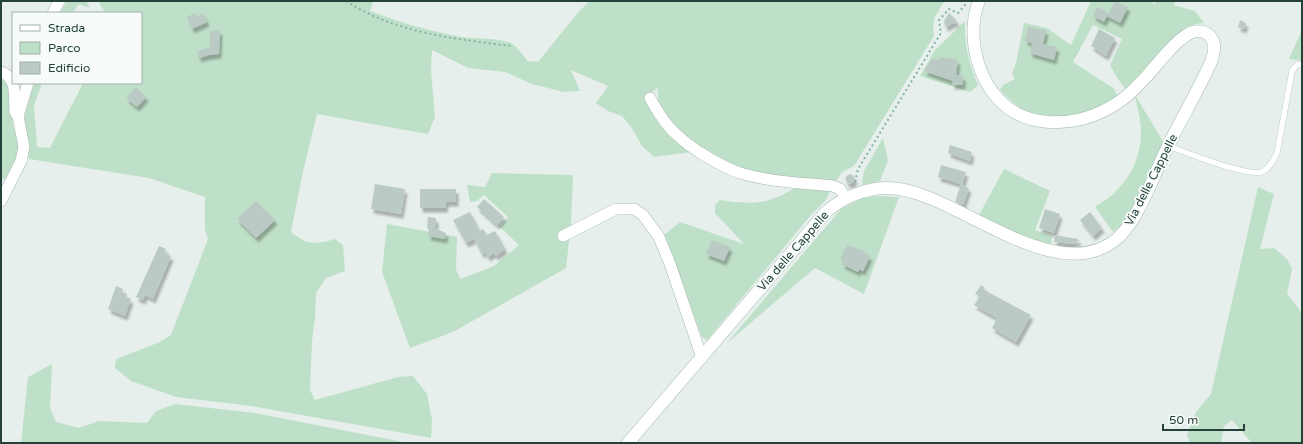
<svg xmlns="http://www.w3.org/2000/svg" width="1303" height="444" font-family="'Varela Round',sans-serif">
<defs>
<filter id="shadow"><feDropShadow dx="2.5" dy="4.5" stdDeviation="1" flood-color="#0004"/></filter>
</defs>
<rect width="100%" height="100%" fill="#e6efeb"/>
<g fill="#bfe0c8">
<polygon points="67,1 86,1 90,8 79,4 72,13 60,13"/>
<path d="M98,1h275l-3,10c32,12 59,20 92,26 16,3 34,0 49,6 6,3 12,13 17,18l10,1 41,-51 11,-10h355c-9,13 -14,19 -11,35l-80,130 -12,6 -8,12 -69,-8 -27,-7 -20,-10 -40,-27 -16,-22 -4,-12v-10l-12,8c8,28 21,40 45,56l-37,5 -12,-11 -10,-18 -10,-12 -14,-5 -12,-8 12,-17 -37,-16 9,21 -16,1 -32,-8 -27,-12 -37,-4 -36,-18 -1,20 4,47 -7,17 -111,-20 -15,62 -11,56c16,13 24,13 44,7l8,6 2,26 -19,7 -10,15 -1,24 -3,24 -2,49 5,10 83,-23 15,-1 14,18 5,26 -1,18 -180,-32 -75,-9 -45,-16 -16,-13 1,-9 44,-17 11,-7 37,-96 -3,-9v-33l-56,-19 -120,-19 -1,-13 -4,-27 10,-36h8l-8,23 3,41 13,1 33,-65h58v-70h-36z"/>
<path d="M1091,1h61l2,4 2,-4h19l-1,4 21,6 9,12 -8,1 -10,3 -60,63 -8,-11 -8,-14 12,-26 -29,-14 -20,37 40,26 5,8c-25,17 -61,29 -91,15 -11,-4 -19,-13 -27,-21l3,-5 12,-6 -3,-5 4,-11 8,-40 23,5 24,17z"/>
<path d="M965,21c-1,23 4,43 13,64l-8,7 -50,-16 15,-26z"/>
<polygon points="1302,30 1302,61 1289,59"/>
<polygon points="1,77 8,83 13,126 19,141 19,150 16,162 10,176 1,180"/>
<path d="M1135,95l29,48 -29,60 -14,23 -8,6 -18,-25c7,-5 16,-10 22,-17 15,-14 24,-37 24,-58 0,-12 -4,-25 -6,-37z"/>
<polygon points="883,138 888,160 880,181 862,185 864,171"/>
<path d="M1004,169l46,22 -15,39 17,6 -1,8c-26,-4 -49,-18 -72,-29z"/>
<polygon points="492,173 573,175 571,225 566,268 453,332 410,348 382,272 387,224 457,237 456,269 460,279 494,266 519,245 500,227 508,217 484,195 477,201 470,202 467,185 485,187"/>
<path d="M798,186l34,2 -7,13 -14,14 -104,125 -5,-3 -38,-102 16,-13 64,22 -29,-31v-8l5,-5c35,5 47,5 78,-14z"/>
<polygon points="1258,187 1274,194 1260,249 1274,248 1287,259 1292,269 1287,294 1302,313 1302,443 1252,443 1232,420 1224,426 1221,443 1190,443 1187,435 1196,412 1211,394"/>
<polygon points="875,196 899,197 864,294 815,268 727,343 841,209 863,198"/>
<polygon points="52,364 50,408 56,422 79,428 99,421 147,423 156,411 175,404 255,413 408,443 21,443 28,377"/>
</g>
<g fill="#bbcac4" filter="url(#shadow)">
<polygon points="1115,1 1128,7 1120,23 1107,16 1104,22 1093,16 1097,7 1109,13"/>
<polygon points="195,13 197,17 203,13 207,22 192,29 187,17"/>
<polygon points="949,13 957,21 954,24 953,23 946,27 945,26 944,21"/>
<polygon points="1240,20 1246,23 1244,29 1238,27"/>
<polygon points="1028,27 1046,30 1043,44 1057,47 1054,60 1030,53 1032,43 1025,41"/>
<polygon points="1099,29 1115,38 1106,56 1091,46"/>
<polygon points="220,30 219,54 209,55 199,58 197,52 210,47 210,31"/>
<polygon points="940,57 958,60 956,75 963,76 963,85 952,85 953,81 924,71 932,59 939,60"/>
<polygon points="136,87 146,97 137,107 126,98"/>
<polygon points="950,145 972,152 970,161 948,153"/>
<polygon points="941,165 966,172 962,185 969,188 963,205 955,202 961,184 938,177"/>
<circle cx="850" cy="179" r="4.5"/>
<polygon points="375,184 405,189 401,214 371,209"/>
<polygon points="420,189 456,189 456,202 446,202 445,208 420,208"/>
<polygon points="484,199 504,217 497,225 477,207"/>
<polygon points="256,201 275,220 256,238 237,219"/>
<polygon points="1045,209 1060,214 1054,233 1039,228"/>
<polygon points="470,212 480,231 483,229 487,235 495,231 505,249 496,256 494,253 488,257 485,252 482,254 474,239 466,243 453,220"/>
<polygon points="1090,212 1102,228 1093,236 1080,220"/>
<polygon points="428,217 436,218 436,229 446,233 445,239 428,236 429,229 427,228"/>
<polygon points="1055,235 1078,239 1079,241 1071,244 1056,242 1054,242"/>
<polygon points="712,240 730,247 724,261 706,254"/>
<polygon points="847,245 865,251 864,253 870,256 863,271 859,269 858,272 842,264 844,261 840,259"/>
<polygon points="159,246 166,249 165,253 171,256 153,299 145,295 143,300 136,297"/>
<polygon points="981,285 985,288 984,290 1031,315 1016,342 992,328 997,318 974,305 980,297 975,294"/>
<polygon points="116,286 123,289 122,292 127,294 126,297 131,299 125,316 108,309"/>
</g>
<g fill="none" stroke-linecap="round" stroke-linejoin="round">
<defs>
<path id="service" d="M1168,146c18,6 82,33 96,25 6,-4 10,-12 13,-18l15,-82 5,-6 5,-1"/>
<g id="minor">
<polyline points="53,13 59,1"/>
<path d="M1,72c17,5 13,27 14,40l3,4"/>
<path d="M650,98c14,26 25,38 49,54 13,8 26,16 41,21 30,9 62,10 93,13l7,3 6,9"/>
<polyline points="1,201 21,161 24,147 18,116 28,83"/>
<polyline points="563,236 616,209 634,209 643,215 659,237 670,264 702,358"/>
</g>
<path id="secondary" d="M628,443l198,-231c19,-17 47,-27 73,-23 63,9 162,103 221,47 19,-19 35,-63 47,-88 14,-29 31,-57 44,-86 3,-9 6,-18 -1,-26 -5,-5 -13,-6 -20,-3 -10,5 -18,14 -25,22 -13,15 -26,32 -42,44 -12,9 -26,16 -41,20 -21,5 -46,5 -66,-6 -36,-19 -52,-75 -37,-112"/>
</defs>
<use href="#service" stroke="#a8b8b2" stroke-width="6"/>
<use href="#minor" stroke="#a8b8b2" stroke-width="12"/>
<use href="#secondary" stroke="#a4bbb3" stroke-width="13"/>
<g stroke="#86b3a5" stroke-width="2" stroke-dasharray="2 3" stroke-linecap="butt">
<path d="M346,1c49,32 109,38 165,45"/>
<polyline points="855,182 858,169 941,33 939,20 949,9 958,13 966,4"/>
</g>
<use href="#service" stroke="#fff" stroke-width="5.5"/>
<use href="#minor" stroke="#fff" stroke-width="11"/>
<use href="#secondary" stroke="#fff" stroke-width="12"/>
</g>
<g text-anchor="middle" stroke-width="4" stroke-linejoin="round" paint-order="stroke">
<g font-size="12" fill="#24423a" stroke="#f7fbf9">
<text transform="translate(1151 180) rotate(-63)" y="4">Via delle Cappelle</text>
<text transform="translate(793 251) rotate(-49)" y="4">Via delle Cappelle</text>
</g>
</g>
<rect width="1303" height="444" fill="none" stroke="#24423a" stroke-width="4"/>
<rect x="12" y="12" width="130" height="72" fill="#f7fbf9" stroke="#a3b1ad"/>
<rect x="20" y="25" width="20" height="6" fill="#ffffff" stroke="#a3b1ad"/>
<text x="48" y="32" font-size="12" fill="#24423a">Strada</text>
<rect x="20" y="42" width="20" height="12" fill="#bfe0c8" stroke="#a3b1ad"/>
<text x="48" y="52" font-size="12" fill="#24423a">Parco</text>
<rect x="20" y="62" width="20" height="12" fill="#bbcac4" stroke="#a3b1ad"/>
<text x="48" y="72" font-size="12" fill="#24423a">Edificio</text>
<path d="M1163 424v6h81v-6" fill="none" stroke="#24423a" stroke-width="2"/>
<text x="1169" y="424" font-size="12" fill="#24423a" stroke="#f7fbf9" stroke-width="3" paint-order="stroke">50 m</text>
</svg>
